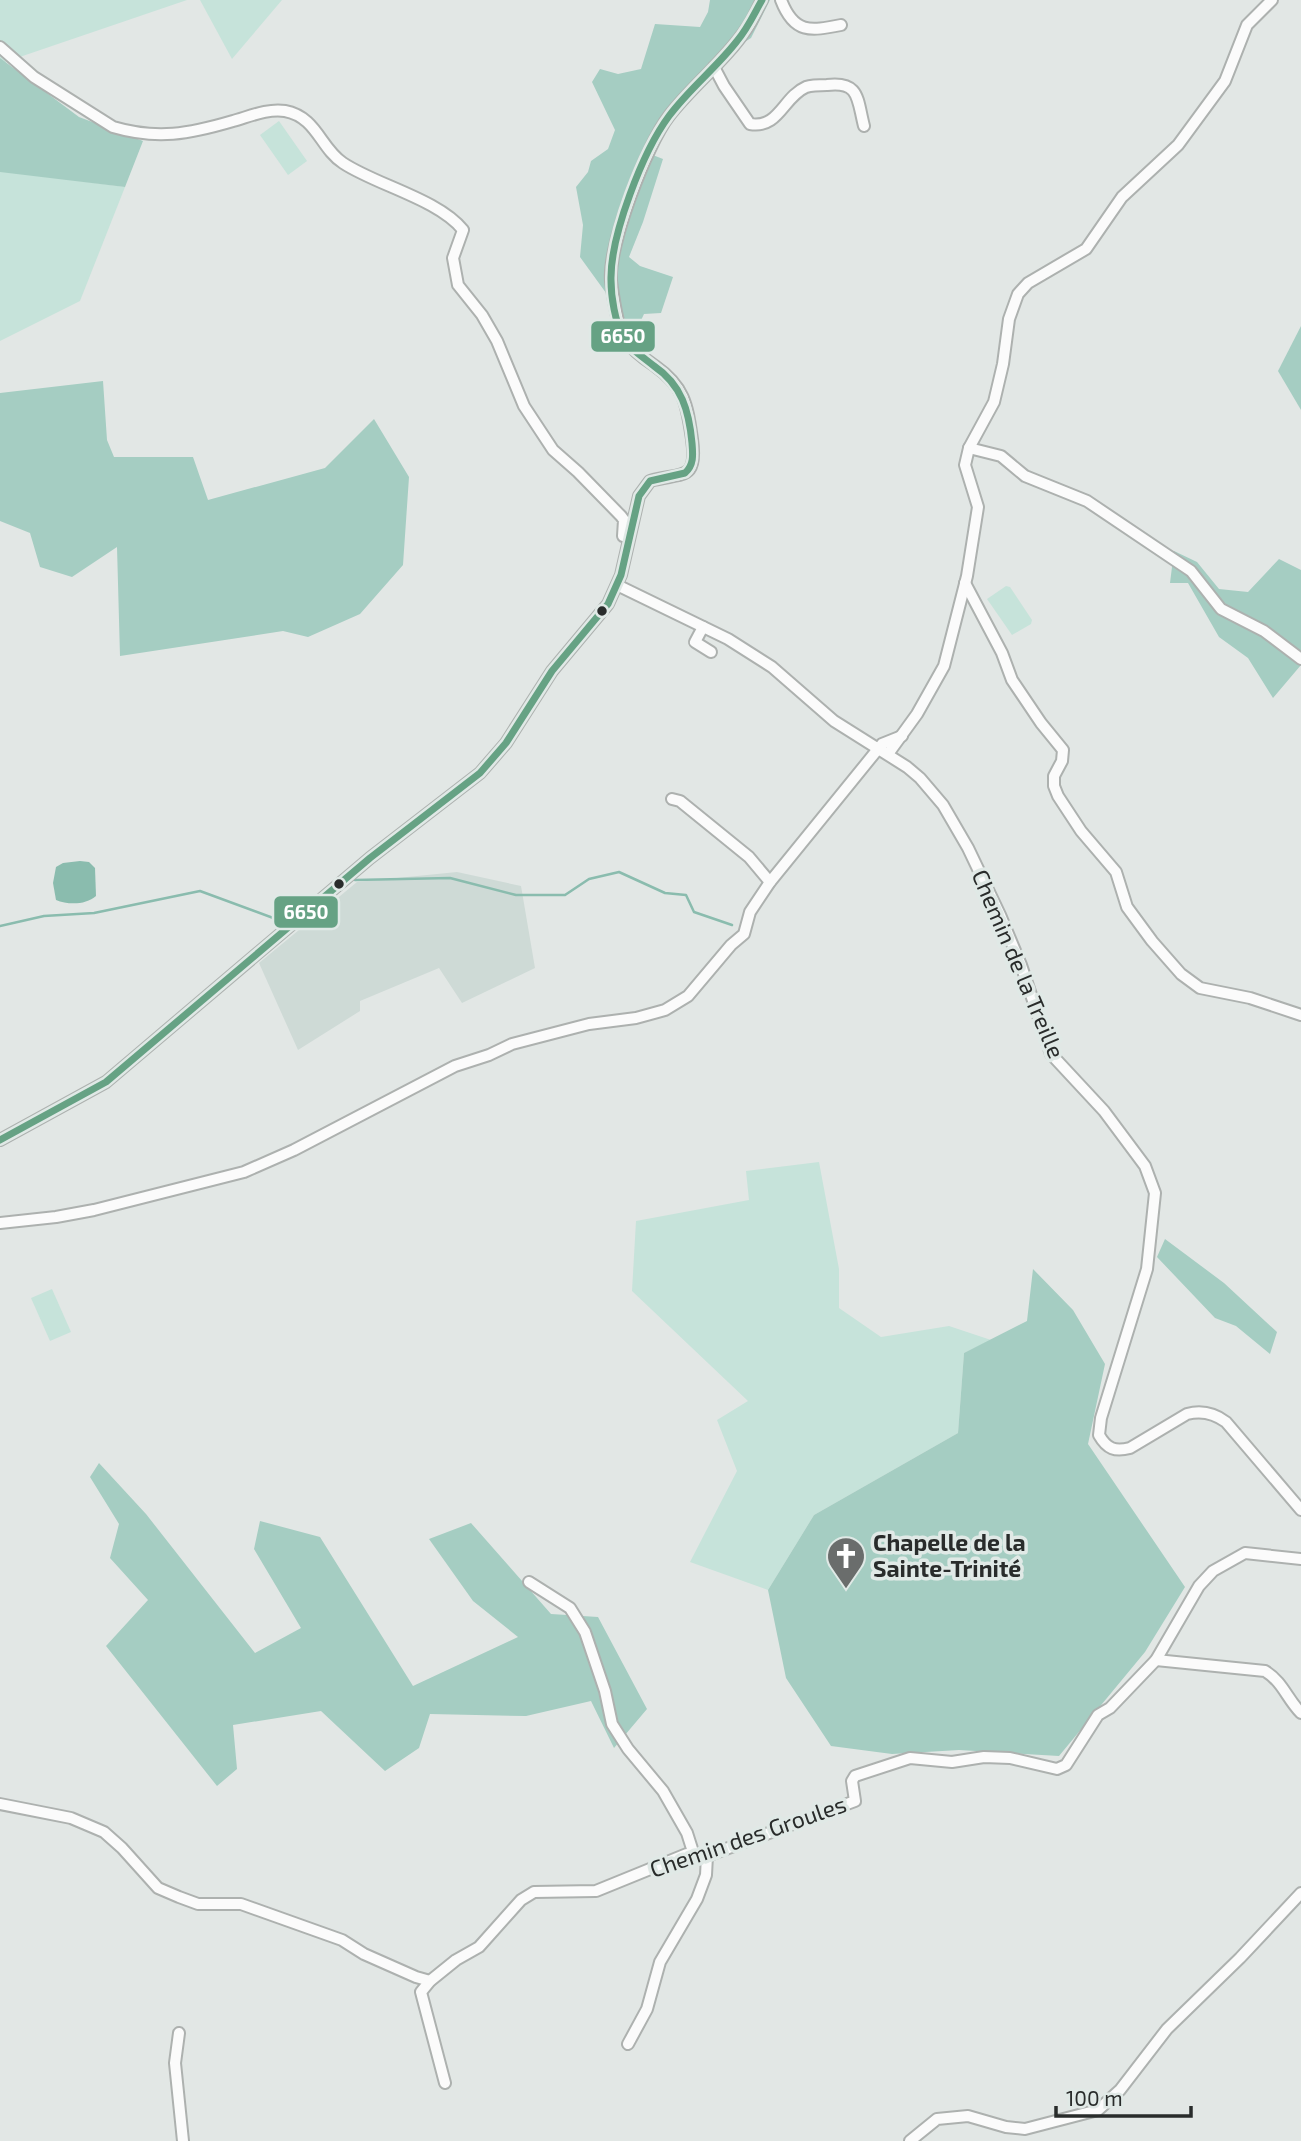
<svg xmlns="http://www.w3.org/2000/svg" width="1301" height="2141" font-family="'Exo 2',sans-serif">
<rect width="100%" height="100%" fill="#e2e7e5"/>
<polygon fill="#cedad6" points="457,872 521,886 535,968 462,1003 439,968 360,1001 360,1011 298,1050 259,963 357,882"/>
<g fill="#c6e3da">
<polygon points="0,0 187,0 5,62 0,58"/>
<polygon points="200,0 282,0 232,59"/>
<polygon points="279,121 307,161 288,175 260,135"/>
<polygon points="5,171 125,187 80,301 0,341 0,172"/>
<polygon points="1006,586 1010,587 1032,620 1031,624 1012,635 987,599"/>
<polygon points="819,1162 839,1269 839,1308 881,1337 949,1326 991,1340 964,1353 958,1433 814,1515 768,1590 690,1562 737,1471 717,1420 748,1401 632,1291 636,1221 749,1200 746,1171"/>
<polygon points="52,1289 71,1332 50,1341 31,1298"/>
</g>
<g fill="#a5cdc2">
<polygon points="710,0 770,0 751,38 714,61 645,152 663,159 643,222 629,257 640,266 673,277 661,313 644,314 635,333 580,257 583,225 576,187 588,172 591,161 608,149 615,130 592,82 600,69 618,74 641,69 655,24 700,27 708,12"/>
<polygon points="0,58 79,117 143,141 125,187 0,172"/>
<polygon points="1301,326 1301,410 1278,371"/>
<polygon points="103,381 107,440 114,457 193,457 208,500 325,468 374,419 409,477 403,565 360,614 308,637 283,631 120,656 117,547 72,577 40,567 30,533 0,521 0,393"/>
<polygon points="1174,551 1197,562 1219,589 1248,592 1279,559 1301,570 1301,665 1273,698 1248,658 1219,637 1188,583 1170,583"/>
<polygon points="1165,1239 1224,1283 1277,1332 1270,1354 1236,1326 1215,1318 1157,1257"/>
<polygon points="1033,1269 1073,1310 1105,1364 1088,1444 1185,1587 1145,1652 1059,1756 959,1750 892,1754 831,1746 786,1678 768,1590 814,1515 958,1433 964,1353 1027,1321"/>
<polygon points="99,1463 146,1514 255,1653 301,1628 254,1549 260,1521 320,1537 413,1686 518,1637 473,1601 429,1539 471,1523 551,1614 598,1617 647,1709 614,1748 591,1701 526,1716 430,1714 419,1748 385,1771 321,1711 233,1725 237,1769 217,1786 106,1646 148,1600 110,1558 119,1524 90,1477"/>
</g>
<path fill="#8abcae" d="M80,861l9,1 6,6 1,28c-10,9 -28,9 -40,4l-3,-17 3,-16 7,-4z"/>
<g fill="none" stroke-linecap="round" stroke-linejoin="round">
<g stroke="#8abcae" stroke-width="2.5">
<polyline points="355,880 450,878 516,895 565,895 589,879 619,872 665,893 686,895 694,912 732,925"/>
<polyline points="0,926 44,916 94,913 200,891 284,922"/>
</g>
<defs>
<g id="minor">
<path d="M781,0c13,34 29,31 60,25"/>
<path d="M0,47l34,30 79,50c44,13 76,7 120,-6 15,-4 35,-13 52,-10 32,6 35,37 58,52 33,22 95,36 120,67l-10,28 5,27 24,30 15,26 27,65 29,44 25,22 43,44 3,4 -1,16"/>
<path d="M714,67l10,19 26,38c29,5 33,-27 56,-37 6,-2 14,-2 21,-2 33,-4 30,14 37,41"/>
<polyline points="969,448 1001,456 1025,476 1087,501 1191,571 1221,609 1264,631 1301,659"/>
<polyline points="965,583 1002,653 1012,680 1041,723 1063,750 1062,761 1054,776 1054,786 1058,796 1081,831 1116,872 1127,907 1152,941 1181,974 1200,988 1250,998 1301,1015"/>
<path d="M617,585l111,54 44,28 62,54 73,46 13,11 23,27 25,43 32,67 21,50 30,89 53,57 41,55 10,27 -8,76 -46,149 -2,17c8,14 16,17 31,13l57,-34c15,-4 27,-1 39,8l75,88"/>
<polyline points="703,627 695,642 711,652"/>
<polyline points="888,754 917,714 944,666 967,576 978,507 965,465 969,448 994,402 1003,364 1009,319 1018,294 1028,283 1086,249 1122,197 1178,145 1225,81 1247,25 1272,0"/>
<polyline points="672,799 680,801 749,857 770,882"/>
<path d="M0,1140l106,-58 264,-224 110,-85 26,-30 46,-72 56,-67 13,-29 18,-79 11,-15c32,-9 48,1 42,-42 -5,-34 -7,-52 -37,-73 -12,-8 -23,-16 -31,-28 -7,-12 -11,-43 -13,-57 -3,-35 36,-137 58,-165 24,-31 56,-55 78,-88 6,-8 10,-19 15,-28"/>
<polyline points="0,1223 56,1217 94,1210 244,1172 294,1150 455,1066 489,1055 512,1044 589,1024 636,1018 665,1010 688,996 731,945 744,934 750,912 770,882 878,749 882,744 902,736"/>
<polyline points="529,1582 570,1608 585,1632 605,1691 612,1724 628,1749 663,1791 687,1833 694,1855"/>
<path d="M1156,1660l109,11c18,11 22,28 36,42"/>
<polyline points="0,1804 71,1818 104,1832 122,1848 158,1888 179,1897 198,1904 241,1904 342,1940 364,1954 416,1977 430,1981"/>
<polyline points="179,2033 175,2063 183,2141"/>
<polyline points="628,2044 647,2009 660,1962 697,1899 706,1875 707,1856"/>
<polyline points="445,2083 421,1992 430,1981 456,1960 479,1947 521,1900 534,1892 596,1891 687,1854 707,1856 855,1801 852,1781 855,1776 910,1758 952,1762 984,1757 1010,1758 1057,1769 1066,1765 1098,1715 1110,1708 1156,1660 1199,1586 1213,1571 1245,1553 1301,1559"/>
<polyline points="910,2141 937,2119 968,2116 1006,2127 1025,2129 1098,2110 1120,2090 1167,2029 1240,1958 1301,1893"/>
</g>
</defs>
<use href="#minor" stroke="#adb1af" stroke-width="14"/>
<use href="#minor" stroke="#fbfbfb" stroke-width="10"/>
<defs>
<path id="bus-1" d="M0,1140l106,-58 264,-224 110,-85 26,-30 46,-72 56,-67 13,-29 18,-79 11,-15 35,-8c9,-8 8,-18 7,-30 -3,-32 -10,-58 -38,-77 -11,-9 -24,-17 -31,-29 -8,-16 -12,-40 -12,-57 -1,-44 32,-129 58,-164 20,-27 48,-49 68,-75 11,-13 17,-27 25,-41"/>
</defs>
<use href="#bus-1" stroke="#e0e9e6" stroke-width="12"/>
<use href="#bus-1" stroke="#66a284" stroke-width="7"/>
</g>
<defs>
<symbol id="church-pin" viewBox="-11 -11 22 30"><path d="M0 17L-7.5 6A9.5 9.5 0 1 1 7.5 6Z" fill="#6a6d6c" stroke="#e0e9e6"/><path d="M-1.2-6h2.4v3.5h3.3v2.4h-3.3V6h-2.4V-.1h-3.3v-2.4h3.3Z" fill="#fff"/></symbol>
</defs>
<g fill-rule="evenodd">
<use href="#church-pin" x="824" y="1534" width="44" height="60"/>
</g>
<g fill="#292c2b" stroke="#e0e9e6" stroke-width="2.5">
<circle cx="602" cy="611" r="6"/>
<circle cx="339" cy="884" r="6"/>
</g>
<g text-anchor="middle" stroke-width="7" stroke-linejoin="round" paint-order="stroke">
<g font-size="23" fill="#292c2b" stroke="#e0e9e6">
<text transform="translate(1018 964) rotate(67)" y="8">Chemin de la Treille</text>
<text transform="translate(748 1837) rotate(-19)" y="8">Chemin des Groules</text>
</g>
<g font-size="23" font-weight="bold" fill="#292c2b" stroke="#e0e9e6" text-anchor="start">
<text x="873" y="1551">Chapelle de la<tspan x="873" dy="26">Sainte-Trinité</tspan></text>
</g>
</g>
<g stroke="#e0e9e6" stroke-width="2.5">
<rect x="590" y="320" width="66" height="33" rx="7" fill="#66a284"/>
<rect x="273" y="895" width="66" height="34" rx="7" fill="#66a284"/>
</g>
<g font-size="19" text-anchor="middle" font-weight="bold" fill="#fff">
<text x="623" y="343">6650</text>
<text x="306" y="919">6650</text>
</g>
<path d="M1056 2106v10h135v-10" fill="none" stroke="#292c2b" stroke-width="3.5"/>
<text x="1066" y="2106" font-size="21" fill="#292c2b" stroke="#e0e9e6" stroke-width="5" paint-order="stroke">100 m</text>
</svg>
